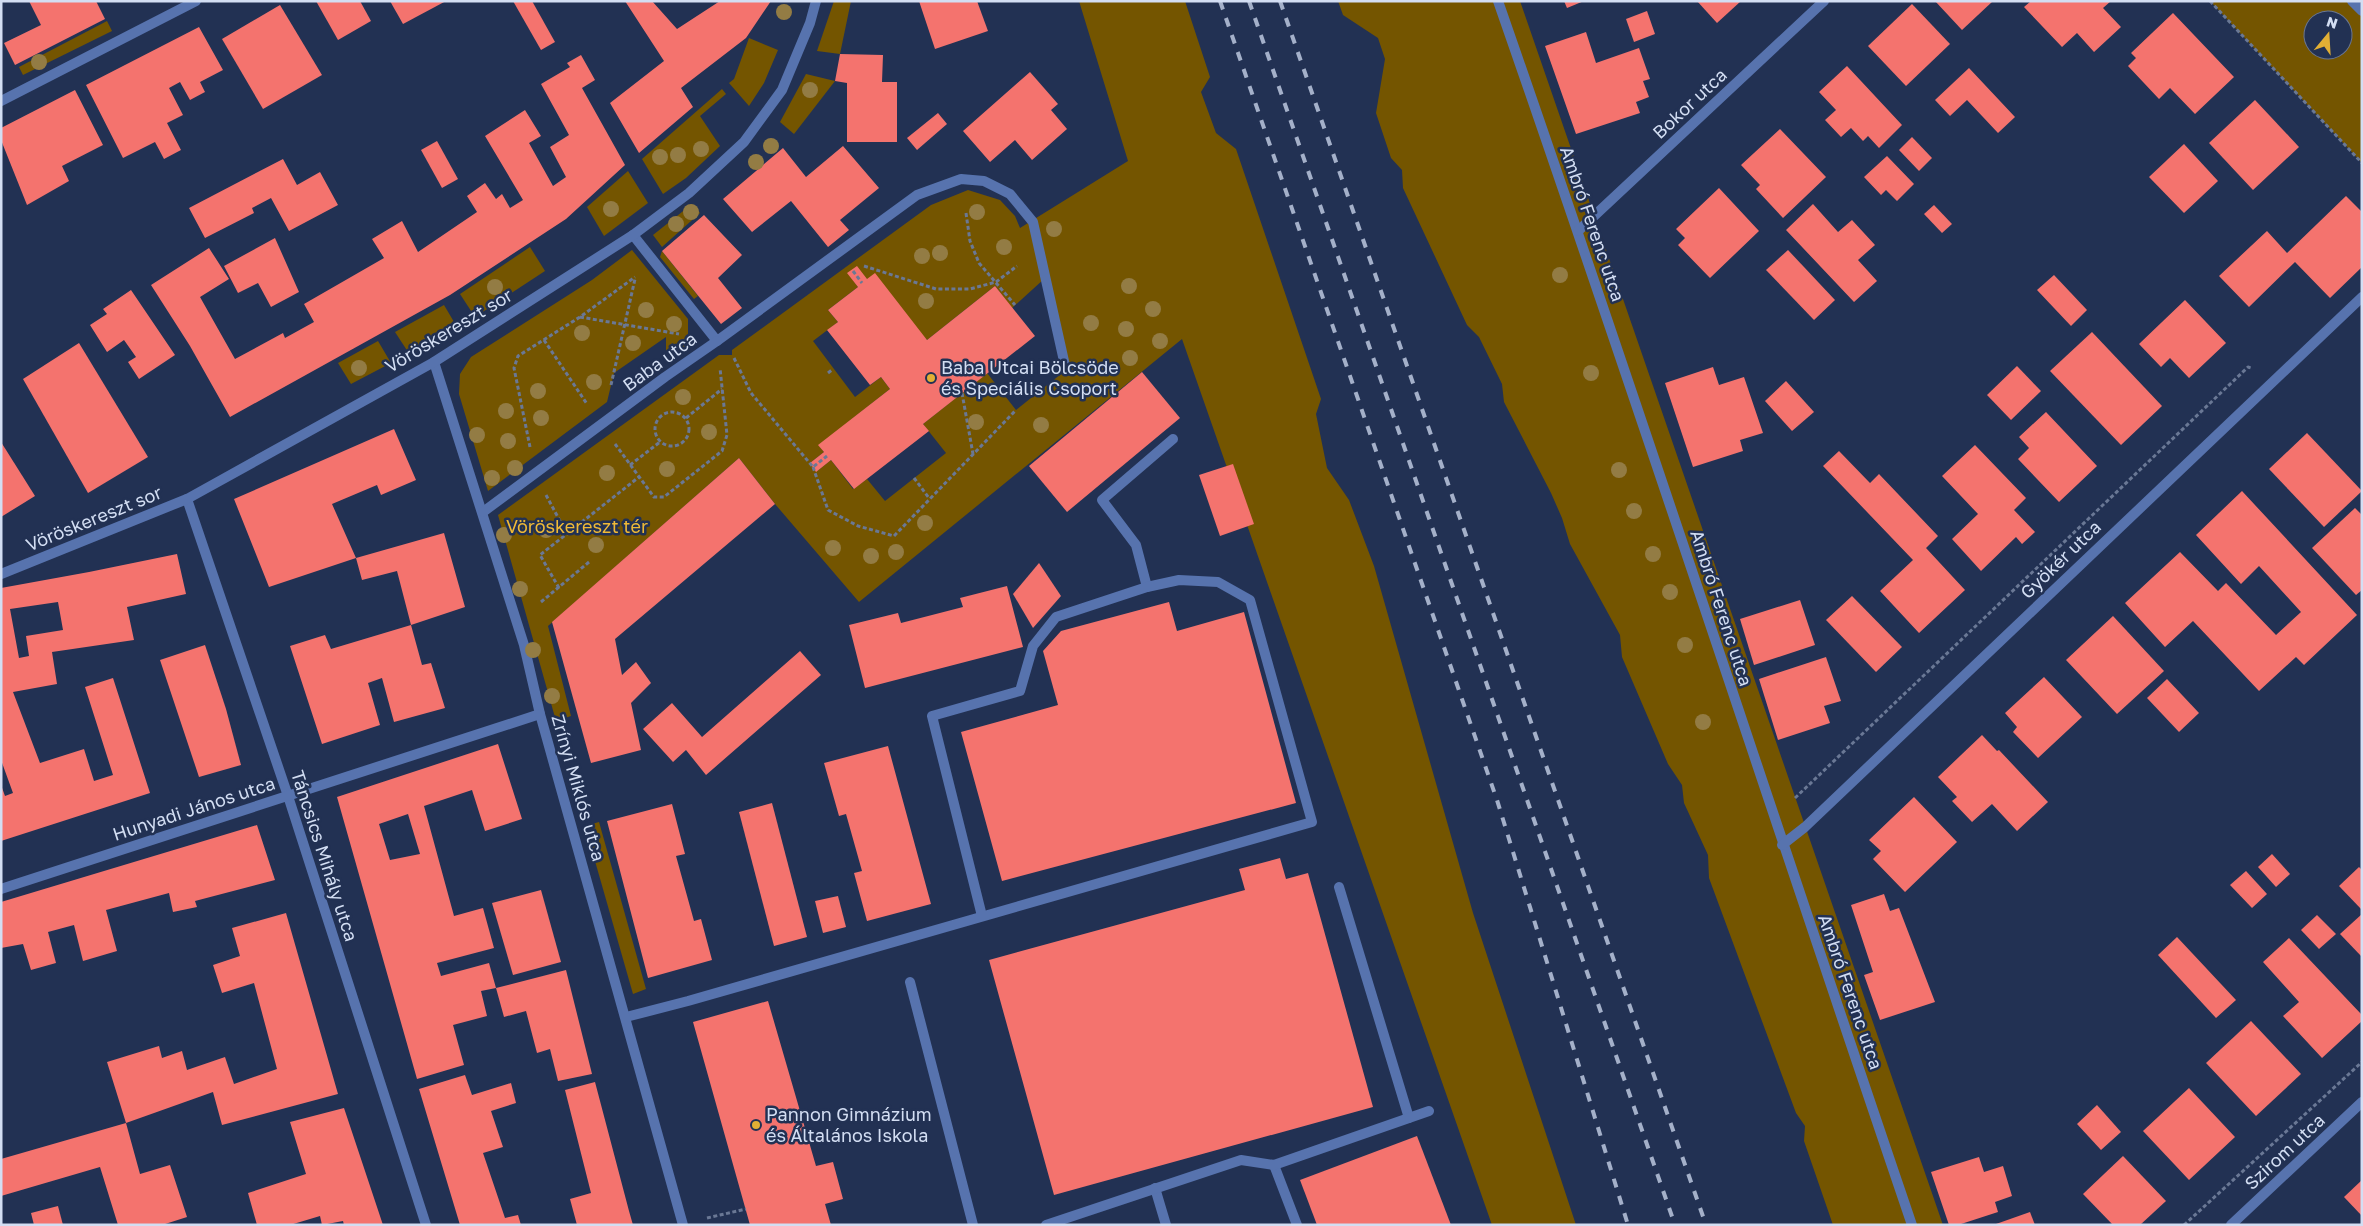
<svg xmlns="http://www.w3.org/2000/svg" width="2363" height="1226" font-family="'Golos Text',sans-serif">
<rect width="100%" height="100%" fill="#223153"/>
<g fill="#745500" fill-rule="evenodd">
<polygon points="834,1 851,1 840,54 817,51"/>
<path d="M1079,1h106l25,76 -9,15 15,41 20,16 85,250 -5,15 11,54 22,32 25,66 99,347 103,312h-84l-310,-886 -323,263 -84,-98 -36,-46 -191,168 23,90 -15,5 -58,-206 221,-160h13v-5l199,-145 37,-15 32,10 15,16 5,12 108,-67zM848,273l19,6 60,61 68,-54 17,22 32,-29 22,91 -50,40 -29,-37 -64,51 23,29 -61,48 -18,-22 -14,10 -22,-29 -14,11 -7,-8 14,-11 -5,-7 71,-56 -9,-12 -26,20 -42,-56 25,-19 -10,-12 30,-23z"/>
<polygon points="1338,1 1520,1 1943,1225 1833,1225 1804,1141 1805,1126 1796,1113 1709,878 1708,855 1684,803 1682,785 1668,764 1622,657 1620,635 1570,544 1562,518 1551,493 1504,402 1502,384 1479,337 1467,325 1403,188 1402,170 1391,158 1376,113 1385,59 1378,38 1343,15"/>
<path d="M2210,1h152v162zM2313,20h30v30h-30z"/>
<polygon points="107,21 112,31 23,75 19,67"/>
<polygon points="749,38 778,50 764,83 749,106 729,83 734,79"/>
<polygon points="806,74 835,81 794,134 780,122"/>
<polygon points="722,89 726,94 700,116 720,146 686,178 663,194 642,159"/>
<polygon points="628,171 648,203 604,236 587,207"/>
<polygon points="692,204 700,213 662,247 653,235"/>
<polygon points="530,247 545,271 475,317 460,294"/>
<polygon points="632,250 688,319 688,345 666,362 666,337 614,373 607,402 488,491 459,394 460,374 471,357 592,280"/>
<polygon points="662,251 698,296 694,299 660,257"/>
<polygon points="444,305 457,327 410,355 395,332"/>
<polygon points="378,341 391,363 351,384 338,363"/>
<polygon points="599,822 646,989 633,994 585,826"/>
</g>
<g fill="#f4736e" fill-rule="evenodd">
<polygon points="29,1 96,1 105,19 15,65 4,43 41,25"/>
<polygon points="316,1 360,1 371,21 338,40"/>
<polygon points="390,1 446,1 403,24"/>
<polygon points="513,1 532,1 555,42 541,50"/>
<polygon points="625,1 652,1 677,29 720,1 771,1 746,38 681,88 693,107 639,153 610,103 664,61"/>
<polygon points="919,1 977,1 988,31 935,49"/>
<polygon points="1564,1 1584,1 1567,8"/>
<polygon points="1697,1 1741,1 1717,23"/>
<polygon points="1935,1 1993,1 1962,30"/>
<polygon points="2031,1 2111,1 2103,8 2121,27 2094,52 2077,33 2062,47 2024,7"/>
<polygon points="1912,4 1950,44 1906,86 1868,46"/>
<polygon points="280,5 322,75 263,109 222,39"/>
<polygon points="1647,11 1655,34 1634,42 1626,19"/>
<polygon points="2173,13 2234,77 2195,114 2170,88 2159,99 2128,66 2136,58 2131,53"/>
<polygon points="199,27 223,70 200,82 205,92 190,100 180,82 169,88 183,115 167,123 181,150 164,159 155,142 123,158 86,85"/>
<polygon points="1586,32 1596,63 1639,48 1650,79 1643,81 1649,97 1636,102 1640,113 1576,134 1545,46"/>
<polygon points="840,54 883,55 882,82 897,82 897,142 847,142 847,83 835,81"/>
<polygon points="581,55 595,80 582,88 625,165 566,219 450,295 230,417 190,346 151,285 209,248 229,279 200,297 235,359 283,333 285,338 314,322 304,304 384,258 372,239 402,221 418,252 477,212 467,196 485,183 496,199 502,194 510,208 523,200 485,136 525,110 541,136 529,143 553,186 566,177 550,147 569,135 541,84 570,67 567,63"/>
<polygon points="1847,66 1902,125 1879,148 1868,136 1863,141 1851,128 1841,137 1825,120 1836,110 1819,92"/>
<polygon points="1969,68 2015,117 1998,133 1967,100 1950,116 1935,100"/>
<polygon points="1030,72 1058,104 1051,110 1067,129 1032,160 1015,140 990,162 963,131"/>
<polygon points="75,90 103,145 62,166 69,181 27,205 1,140 1,128"/>
<polygon points="2255,100 2299,147 2253,190 2209,143"/>
<polygon points="938,113 947,124 917,150 907,138"/>
<polygon points="1780,129 1826,177 1783,218 1756,189 1760,185 1741,165"/>
<polygon points="1912,137 1932,158 1919,171 1899,150"/>
<polygon points="437,141 458,179 442,188 421,150"/>
<polygon points="2184,144 2218,181 2184,213 2149,177"/>
<polygon points="843,146 879,188 840,220 849,230 828,247 791,201 752,232 723,199 783,148 806,177"/>
<polygon points="1887,156 1914,184 1897,201 1886,190 1881,195 1864,177"/>
<polygon points="283,159 297,185 320,172 338,205 289,231 271,198 252,208 254,213 205,238 189,208"/>
<polygon points="1719,188 1759,231 1710,278 1678,245 1685,238 1676,229"/>
<polygon points="2346,196 2362,212 2362,267 2330,298 2295,262 2249,307 2219,276 2267,231 2287,253"/>
<polygon points="1813,204 1838,232 1852,220 1875,245 1858,260 1877,281 1854,302 1786,230"/>
<polygon points="1934,205 1952,224 1942,233 1924,214"/>
<polygon points="704,215 742,255 718,278 742,308 721,324 662,251"/>
<polygon points="275,238 299,292 271,307 258,283 238,293 224,266"/>
<polygon points="1788,250 1835,300 1814,320 1766,270"/>
<polygon points="857,266 867,279 875,273 927,340 995,286 1035,336 923,424 929,431 854,489 831,460 816,472 810,463 824,452 818,445 890,389 881,377 870,385 827,330 838,322 828,310 858,287 847,273"/>
<polygon points="2054,275 2087,310 2071,326 2037,290"/>
<polygon points="131,290 175,355 139,379 128,362 136,357 124,340 107,352 90,325 107,314 103,309"/>
<polygon points="2185,300 2226,343 2189,378 2170,358 2161,367 2139,344"/>
<polygon points="2092,332 2162,406 2121,445 2050,371"/>
<polygon points="79,343 148,457 88,493 23,379"/>
<polygon points="2017,366 2041,391 2011,420 1987,395"/>
<polygon points="1713,367 1719,385 1744,377 1763,433 1740,440 1743,451 1693,467 1665,383"/>
<polygon points="1142,372 1180,418 1067,512 1029,466"/>
<polygon points="1786,381 1814,412 1792,431 1765,401"/>
<polygon points="2046,412 2097,466 2059,502 2018,459 2029,448 2019,437"/>
<polygon points="394,429 416,480 381,495 377,485 332,504 356,558 444,533 465,607 411,625 397,571 362,580 356,558 269,587 234,499"/>
<polygon points="2307,433 2362,491 2324,527 2269,469"/>
<polygon points="1,442 35,496 1,517"/>
<polygon points="1975,445 2026,498 2014,510 2035,532 2022,544 2016,537 1981,571 1952,539 1978,514 1942,476"/>
<polygon points="1839,451 1870,483 1879,474 1938,536 1926,548 1965,590 1919,633 1880,591 1913,560 1823,466"/>
<polygon points="739,458 775,504 615,639 622,675 636,662 651,683 631,703 641,750 591,763 552,622"/>
<polygon points="1233,464 1254,524 1220,536 1199,475"/>
<polygon points="2242,491 2357,615 2304,665 2296,657 2259,691 2193,621 2165,647 2125,603 2180,552 2218,591 2226,583 2276,635 2301,612 2259,566 2241,584 2196,535"/>
<polygon points="2355,508 2362,515 2362,590 2356,595 2312,548"/>
<path d="M177,554l9,40 -59,13 7,33 -82,12 5,32 -44,8 27,71 44,-14 10,32 19,-6 -28,-88 28,-9 37,115 -149,48v-56l4,11 8,-3 -12,-33v-172l88,-16zM58,602l5,28 -37,6 3,20 -10,2 -9,-49z"/>
<polygon points="1039,563 1061,596 1033,628 1013,594"/>
<polygon points="1007,586 1023,647 865,688 849,625 898,613 901,623 963,607 960,598"/>
<polygon points="1852,596 1902,647 1876,672 1826,620"/>
<polygon points="1800,600 1815,645 1754,665 1740,619"/>
<polygon points="1169,602 1177,631 1244,612 1296,803 1002,881 961,732 1058,705 1043,651 1061,631"/>
<polygon points="2113,616 2164,671 2117,714 2066,660"/>
<polygon points="411,625 422,665 431,663 445,708 394,722 382,678 368,683 380,725 322,744 290,646 325,635 331,649"/>
<polygon points="205,645 226,709 241,765 199,777 160,660"/>
<polygon points="800,651 821,675 706,775 686,750 673,762 643,729 672,703 702,737"/>
<polygon points="1826,657 1841,701 1824,706 1830,723 1778,740 1759,679"/>
<polygon points="2044,677 2082,717 2038,758 2013,732 2017,727 2005,713"/>
<polygon points="2167,679 2199,713 2179,732 2147,698"/>
<polygon points="1982,735 1997,751 1999,750 2048,802 2017,831 1992,804 1972,822 1952,801 1957,797 1938,777"/>
<path d="M498,744l24,75 -37,12 -13,-41 -48,16 30,110 29,-8 11,40 -57,15 4,13 48,-13 7,25 70,-18 26,104 -34,7 -8,-32 -13,4 -11,-42 -22,6 -8,-29 -15,3 6,25 -34,9 11,40 -47,14 -80,-282zM408,814l12,40 -30,6 -11,-36z"/>
<polygon points="888,746 931,904 867,921 854,873 862,871 846,814 839,816 824,763"/>
<polygon points="1914,797 1957,842 1905,892 1873,859 1881,851 1869,840"/>
<polygon points="772,803 807,937 774,946 739,812"/>
<polygon points="672,804 685,854 676,856 694,921 701,919 712,960 648,978 607,821"/>
<polygon points="257,825 275,880 195,901 197,907 173,912 169,893 106,910 117,951 83,961 74,925 48,932 56,963 31,970 23,944 1,948 1,902"/>
<polygon points="2272,854 2290,874 2276,887 2258,867"/>
<polygon points="1280,858 1286,879 1308,873 1373,1107 1054,1195 989,960 1245,890 1239,869"/>
<polygon points="2359,867 2362,870 2362,910 2339,886"/>
<polygon points="2246,871 2267,894 2252,908 2230,885"/>
<polygon points="541,890 561,962 513,975 492,903"/>
<polygon points="1884,894 1890,911 1899,908 1935,1002 1880,1020 1864,975 1873,972 1851,905"/>
<polygon points="838,896 846,927 823,933 815,901"/>
<polygon points="286,913 338,1094 222,1125 213,1092 126,1123 107,1062 159,1046 162,1058 182,1051 187,1070 225,1057 234,1084 277,1069 254,983 222,993 213,965 240,956 232,928"/>
<polygon points="2362,914 2362,957 2340,934"/>
<polygon points="2317,915 2336,934 2319,949 2301,930"/>
<polygon points="2177,937 2236,1000 2216,1018 2158,955"/>
<polygon points="2289,938 2362,1015 2362,1021 2322,1058 2283,1016 2299,1002 2263,962"/>
<polygon points="768,1001 816,1166 833,1162 843,1199 825,1204 831,1225 750,1225 693,1022"/>
<polygon points="2251,1021 2301,1074 2256,1116 2206,1063"/>
<polygon points="465,1075 472,1095 511,1083 516,1103 491,1111 503,1147 483,1153 505,1218 518,1215 521,1225 460,1225 419,1089"/>
<polygon points="595,1082 629,1211 633,1225 577,1225 570,1199 591,1193 565,1090"/>
<polygon points="2189,1088 2235,1137 2189,1180 2143,1131"/>
<polygon points="2097,1105 2121,1132 2101,1150 2077,1124"/>
<polygon points="344,1108 383,1225 344,1225 343,1221 322,1225 320,1216 290,1225 257,1225 248,1193 306,1174 290,1122"/>
<polygon points="126,1123 140,1174 170,1165 187,1217 162,1225 118,1225 100,1167 1,1196 1,1159"/>
<polygon points="1417,1136 1451,1225 1317,1225 1300,1180"/>
<polygon points="2123,1156 2166,1201 2140,1225 2113,1225 2083,1194"/>
<polygon points="1979,1157 1984,1172 2003,1166 2012,1196 1995,1202 1998,1212 1958,1225 1949,1225 1931,1172"/>
<polygon points="2362,1180 2362,1216 2344,1197"/>
<polygon points="58,1206 63,1225 34,1225 31,1213"/>
<polygon points="2030,1212 2035,1225 1996,1225 1996,1224"/>
</g>
<g fill="none" stroke-linecap="round" stroke-linejoin="round">
<g stroke="#6a7895" stroke-width="3" stroke-dasharray="4 2.5" stroke-linecap="butt">
<polyline points="2210,1 2362,163"/>
<polyline points="966,213 970,241 979,263 1015,305"/>
<polyline points="864,266 936,289 970,289 996,282 1017,266"/>
<polyline points="853,271 862,283"/>
<polyline points="580,317 679,334"/>
<polyline points="544,340 587,404"/>
<polyline points="734,358 751,393 813,467 827,456"/>
<polyline points="828,373 833,369"/>
<polyline points="611,385 635,279"/>
<polyline points="962,393 973,454"/>
<circle cx="672" cy="429" r="17"/>
<polyline points="686,418 722,389"/>
<polyline points="615,444 654,497 664,497 722,451 727,435 720,368"/>
<polyline points="530,447 514,368 518,356 580,317 635,277"/>
<polyline points="630,465 660,442"/>
<polyline points="813,467 828,510 858,526 894,536 1016,410"/>
<polyline points="914,478 929,498"/>
<polyline points="546,495 567,534"/>
<polyline points="559,588 540,555 639,477"/>
<polyline points="541,602 589,562"/>
<polyline points="1795,798 2248,367 2251,368"/>
<polyline points="707,1218 746,1209"/>
<polyline points="2184,1225 2362,1062"/>
</g>
<g stroke="#5773ae" stroke-width="10">
<polyline points="633,235 717,341 917,195 961,179 984,181 1010,194 1033,222 1066,370"/>
<polyline points="1147,587 1136,545 1102,500 1173,439"/>
<polyline points="1339,887 1409,1118"/>
<polyline points="910,982 973,1225"/>
<polyline points="626,1017 688,1001 1312,822 1250,600 1218,582 1179,580 1147,587 1056,617 1033,646 1020,691 932,716 982,916"/>
<polyline points="1274,1165 1297,1225"/>
<polyline points="1155,1188 1166,1225"/>
<polyline points="1046,1225 1241,1160 1274,1165 1429,1111"/>
</g>
<g stroke="#5773ae" stroke-width="10">
<path d="M1498,1c142,407 275,816 414,1224"/>
<polyline points="2352,1 2362,11"/>
<polyline points="1,101 196,1"/>
<polyline points="1578,231 1824,1"/>
<polyline points="434,362 524,645 540,714 683,1225"/>
<polyline points="187,499 288,796 426,1225"/>
<polyline points="483,512 665,377 717,341"/>
<polyline points="1,574 187,499 434,362 633,235 689,193 744,142 782,90 810,23 816,1"/>
<polyline points="1782,845 1805,827 2362,297"/>
<polyline points="1,889 540,714"/>
<polyline points="2231,1225 2362,1102"/>
</g>
<g stroke="#a4b0c9" stroke-width="4" stroke-dasharray="9 9" stroke-linecap="butt">
<polyline points="1220,1 1497,800 1628,1225"/>
<polyline points="1249,1 1675,1225"/>
<polyline points="1280,1 1706,1225"/>
</g>
</g>
<g fill="#937c44">
<circle cx="784" cy="12" r="8"/>
<circle cx="39" cy="62" r="8"/>
<circle cx="810" cy="90" r="8"/>
<circle cx="771" cy="146" r="8"/>
<circle cx="701" cy="149" r="8"/>
<circle cx="678" cy="155" r="8"/>
<circle cx="660" cy="157" r="8"/>
<circle cx="756" cy="162" r="8"/>
<circle cx="611" cy="209" r="8"/>
<circle cx="691" cy="212" r="8"/>
<circle cx="977" cy="212" r="8"/>
<circle cx="676" cy="224" r="8"/>
<circle cx="1054" cy="229" r="8"/>
<circle cx="1004" cy="247" r="8"/>
<circle cx="940" cy="253" r="8"/>
<circle cx="922" cy="256" r="8"/>
<circle cx="1560" cy="275" r="8"/>
<circle cx="1129" cy="286" r="8"/>
<circle cx="495" cy="287" r="8"/>
<circle cx="926" cy="301" r="8"/>
<circle cx="1153" cy="309" r="8"/>
<circle cx="646" cy="310" r="8"/>
<circle cx="1091" cy="323" r="8"/>
<circle cx="674" cy="324" r="8"/>
<circle cx="1126" cy="329" r="8"/>
<circle cx="582" cy="333" r="8"/>
<circle cx="1160" cy="341" r="8"/>
<circle cx="633" cy="343" r="8"/>
<circle cx="1130" cy="358" r="8"/>
<circle cx="359" cy="368" r="8"/>
<circle cx="1591" cy="373" r="8"/>
<circle cx="594" cy="382" r="8"/>
<circle cx="538" cy="391" r="8"/>
<circle cx="683" cy="397" r="8"/>
<circle cx="506" cy="411" r="8"/>
<circle cx="541" cy="418" r="8"/>
<circle cx="976" cy="422" r="8"/>
<circle cx="1041" cy="425" r="8"/>
<circle cx="709" cy="432" r="8"/>
<circle cx="477" cy="435" r="8"/>
<circle cx="508" cy="441" r="8"/>
<circle cx="515" cy="468" r="8"/>
<circle cx="667" cy="469" r="8"/>
<circle cx="1619" cy="470" r="8"/>
<circle cx="607" cy="473" r="8"/>
<circle cx="492" cy="478" r="8"/>
<circle cx="1634" cy="511" r="8"/>
<circle cx="925" cy="523" r="8"/>
<circle cx="546" cy="530" r="8"/>
<circle cx="504" cy="535" r="8"/>
<circle cx="596" cy="545" r="8"/>
<circle cx="833" cy="548" r="8"/>
<circle cx="896" cy="552" r="8"/>
<circle cx="1653" cy="554" r="8"/>
<circle cx="871" cy="556" r="8"/>
<circle cx="520" cy="589" r="8"/>
<circle cx="1670" cy="592" r="8"/>
<circle cx="1685" cy="645" r="8"/>
<circle cx="533" cy="650" r="8"/>
<circle cx="552" cy="696" r="8"/>
<circle cx="1703" cy="722" r="8"/>
</g>
<g fill="#e2af34" stroke="#223153" stroke-width="2">
<circle cx="931" cy="378" r="5"/>
<circle cx="756" cy="1125" r="5"/>
</g>
<g text-anchor="middle" stroke-width="5" stroke-linejoin="round" paint-order="stroke">
<g font-size="18" fill="#d3def3" stroke="#223153">
<text transform="translate(1690 104) rotate(-43)" y="6">Bokor utca</text>
<text transform="translate(1592 224) rotate(71)" y="6">Ambró Ferenc utca</text>
<text transform="translate(449 331) rotate(-31)" y="6">Vöröskereszt sor</text>
<text transform="translate(660 362) rotate(-36)" y="6">Baba utca</text>
<text transform="translate(94 519) rotate(-22)" y="6">Vöröskereszt sor</text>
<text transform="translate(2061 560) rotate(-44)" y="6">Gyökér utca</text>
<text transform="translate(1721 608) rotate(72)" y="6">Ambró Ferenc utca</text>
<text transform="translate(578 788) rotate(74)" y="6">Zrínyi Miklós utca</text>
<text transform="translate(194 809) rotate(-18)" y="6">Hunyadi János utca</text>
<text transform="translate(324 856) rotate(72)" y="6">Táncsics Mihály utca</text>
<text transform="translate(1850 992) rotate(71)" y="6">Ambró Ferenc utca</text>
<text transform="translate(2285 1152) rotate(-43)" y="6">Szirom utca</text>
</g>
<g font-size="18" fill="#d3def3" stroke="#223153" text-anchor="start">
<text x="941" y="374">Baba Utcai Bölcsöde<tspan x="941" dy="21">és Speciális Csoport</tspan></text>
<text x="766" y="1121">Pannon Gimnázium<tspan x="766" dy="21">és Általános Iskola</tspan></text>
</g>
<g font-size="18" fill="#f0ba37" stroke="#223153">
<text x="577" y="533">Vöröskereszt tér</text>
</g>
</g>
<rect width="2363" height="1226" fill="none" stroke="#d3def3" stroke-width="5"/>
<g transform="translate(2328 35) rotate(18)"><circle r="24" fill="#223153" stroke="#697693"/>
<path d="M0-4L9 19L0 12L-9 19Z" fill="#e2af34"/>
<text y="-8" font-size="14" font-weight="bold" text-anchor="middle" fill="#d3def3">N</text>
</g>
</svg>
